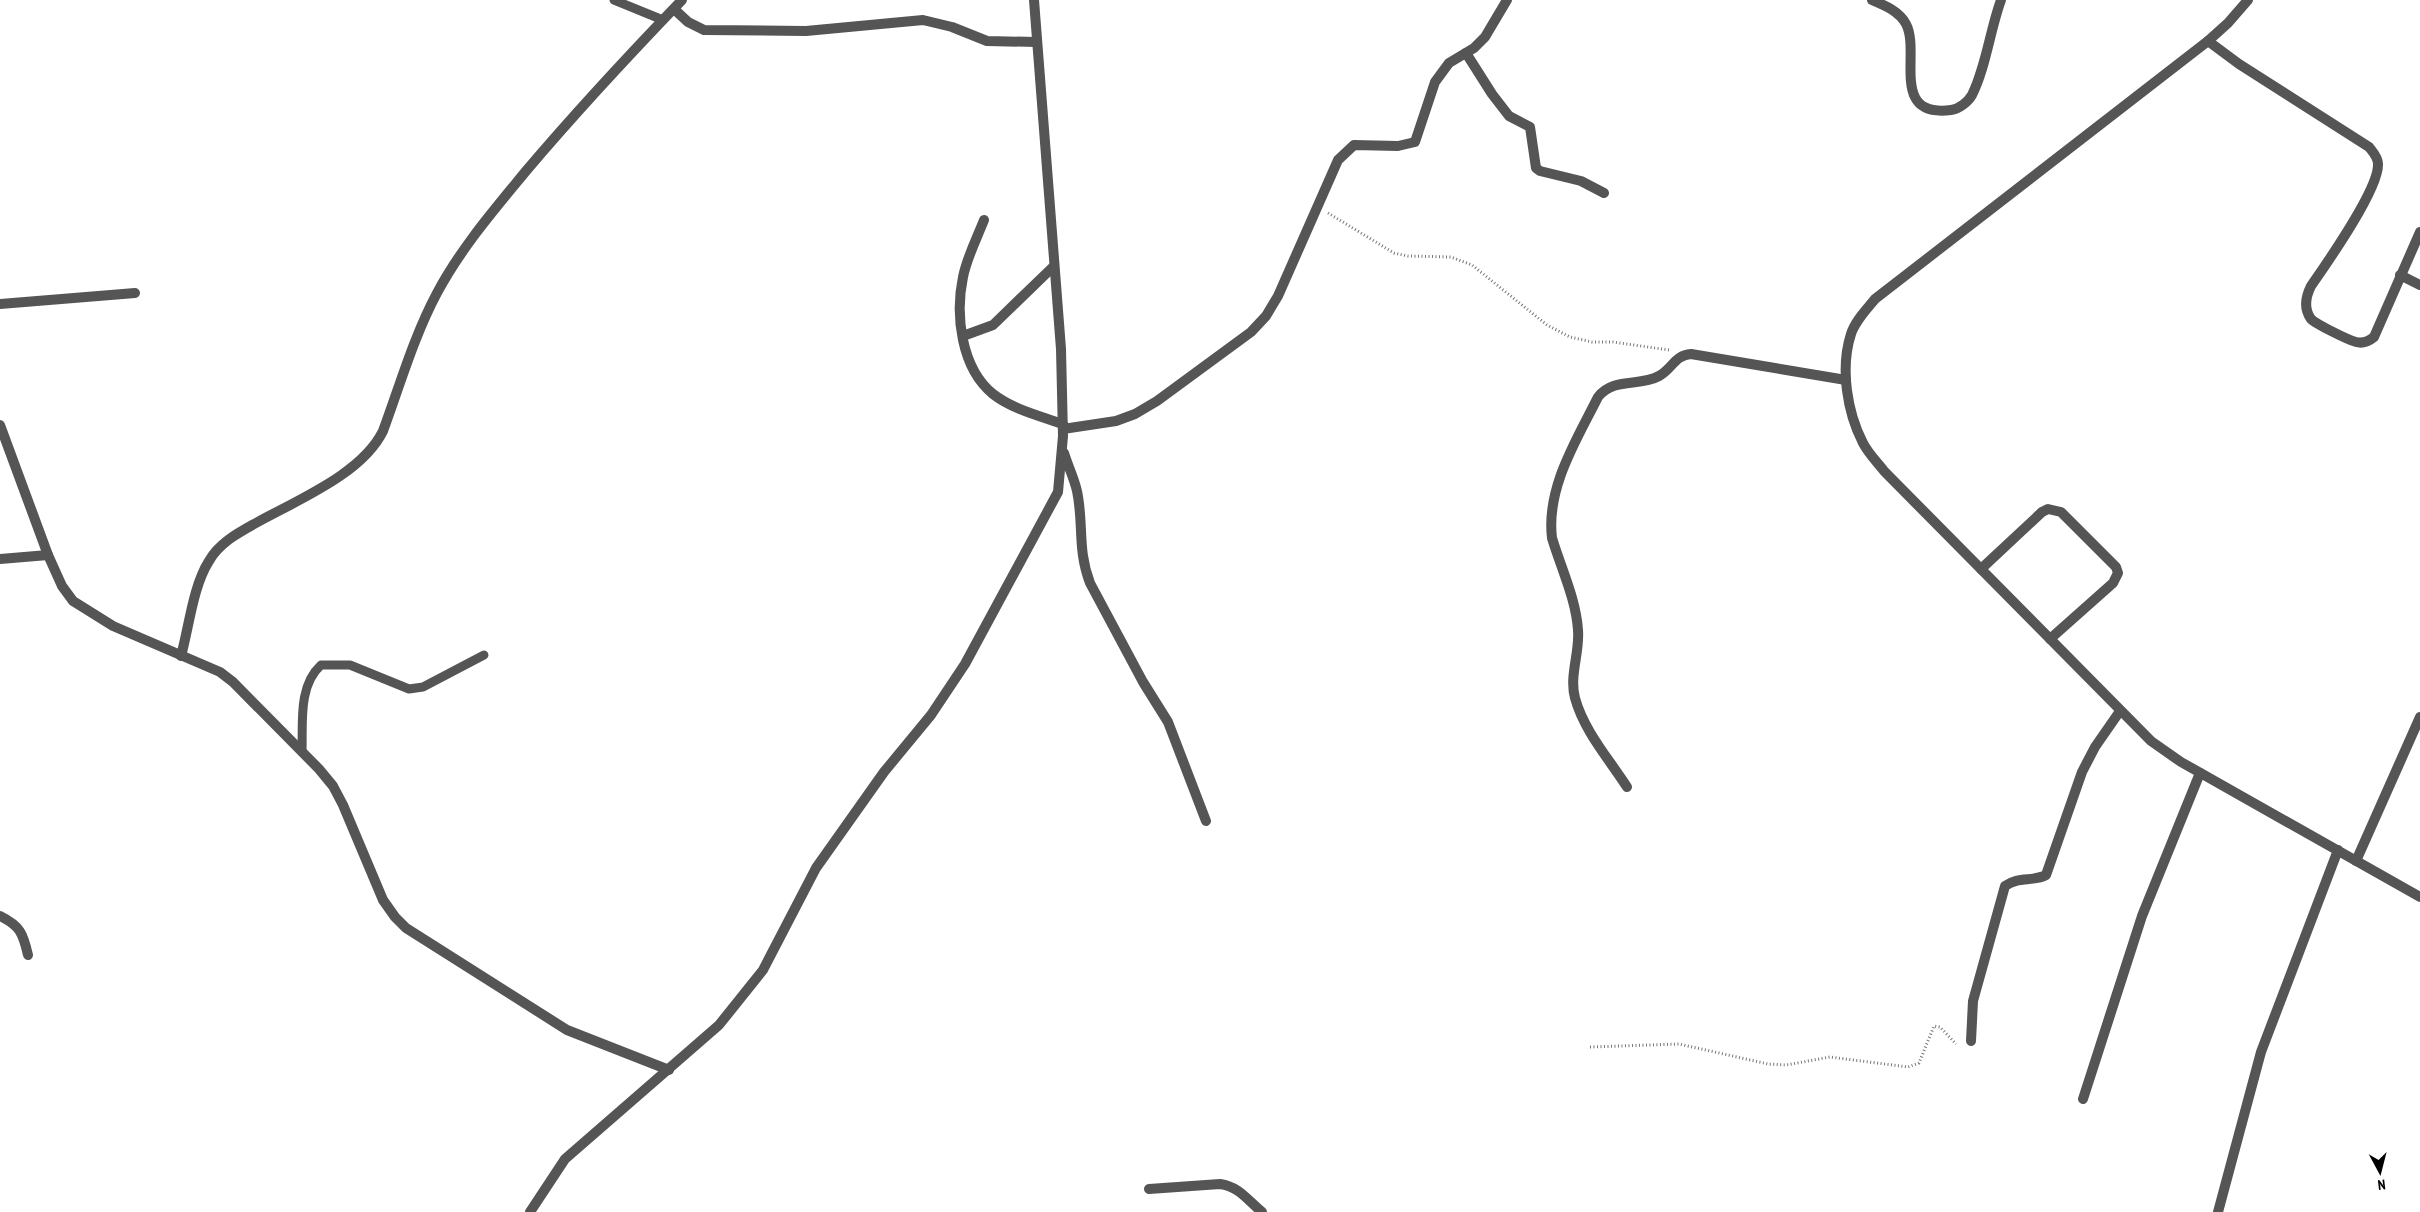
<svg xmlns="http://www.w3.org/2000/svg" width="2420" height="1212" font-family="'PT Sans Narrow',sans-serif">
<rect width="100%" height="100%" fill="#fff"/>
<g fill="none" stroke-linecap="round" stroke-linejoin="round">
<g stroke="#777" stroke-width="3" stroke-dasharray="1 2.5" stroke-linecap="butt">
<polyline points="1328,213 1394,253 1408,256 1451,257 1472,265 1547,325 1570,337 1592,342 1613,342 1669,350"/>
<polyline points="1590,1047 1679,1044 1768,1064 1786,1065 1830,1057 1908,1067 1919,1063 1934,1026 1940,1027 1956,1044"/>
</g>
<g stroke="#555" stroke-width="9">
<polyline points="614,0 663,20"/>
<path d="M302,751c1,-28 -4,-65 19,-86h29l59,24 14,-2 61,-32"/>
</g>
<g stroke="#555" stroke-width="10">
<path d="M1872,0c12,5 27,11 34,24 15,28 -17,94 45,86 8,-1 17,-8 21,-15 14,-28 18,-65 29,-95"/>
<path d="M2248,0l-20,23 -20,18 -333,258c-9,11 -20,22 -24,35 -11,34 -4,78 12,109 5,10 14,19 21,28l267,270 30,21 239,135"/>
<polyline points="674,9 688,22 704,30 806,31 923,20 952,27 987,41 1036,42"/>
<path d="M2208,41l31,23 130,83c3,4 9,10 9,17 1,25 -51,99 -67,122 -5,10 -8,22 0,33 5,5 37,21 45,23 7,2 13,-1 18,-5l46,-105"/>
<polyline points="1466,53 1492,94 1509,116 1530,127 1536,168 1540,171 1581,181 1604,193"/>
<path d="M984,220c-7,18 -17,37 -21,57 -8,38 -2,91 30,117 19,15 47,22 70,30"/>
<polyline points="2400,275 2420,285"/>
<polyline points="0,304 135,293"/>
<polyline points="963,336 993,325 1054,266"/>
<polyline points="0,425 48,555 62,586 73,601 113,626 220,672 233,682 319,769 333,786 343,805 383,900 395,917 406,928 567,1030 669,1070"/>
<polyline points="1063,429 1116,421 1135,414 1157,401 1251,332 1266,316 1278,296 1338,160 1354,145 1398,146 1415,142 1435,82 1449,63 1474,48 1485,37 1507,0"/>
<path d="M1064,453c4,13 10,25 13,38 7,33 0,58 13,92l53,99 25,40 38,99"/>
<polyline points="0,559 48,555"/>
<polyline points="1981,569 2042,512 2048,509 2061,512 2116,567 2118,573 2113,583 2050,639"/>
<path d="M181,656c8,-29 12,-70 28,-95 10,-18 29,-28 47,-38 41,-23 106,-49 127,-92 17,-46 31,-95 54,-138 24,-45 57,-83 89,-122 50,-59 103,-116 156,-171"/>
<path d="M1627,787c-18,-28 -43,-56 -52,-89 -6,-22 5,-46 3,-68 -2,-31 -17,-62 -26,-92 -6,-50 24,-97 46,-141 16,-20 41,-10 61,-21 13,-7 16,-21 32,-22l155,26"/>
<polyline points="2356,861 2420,717"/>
<path d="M0,916c20,10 23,17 28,39"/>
<path d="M1971,1041l2,-40 32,-115c13,-10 28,-4 41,-11l36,-103 13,-25 25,-36"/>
<polyline points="2083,1099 2142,916 2200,773"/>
<path d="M1149,1189l71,-5c20,3 27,16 42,28"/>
<polyline points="530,1212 565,1159 719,1025 763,970 816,868 884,772 931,715 965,664 1058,492 1063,436 1061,349 1034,0"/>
<polyline points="2218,1212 2261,1052 2338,850"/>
</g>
</g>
<g transform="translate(2380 1172) rotate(173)" stroke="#ffffff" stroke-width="4" paint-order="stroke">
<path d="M0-4L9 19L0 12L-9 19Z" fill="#000000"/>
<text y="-8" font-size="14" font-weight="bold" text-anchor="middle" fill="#000000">N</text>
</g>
</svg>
